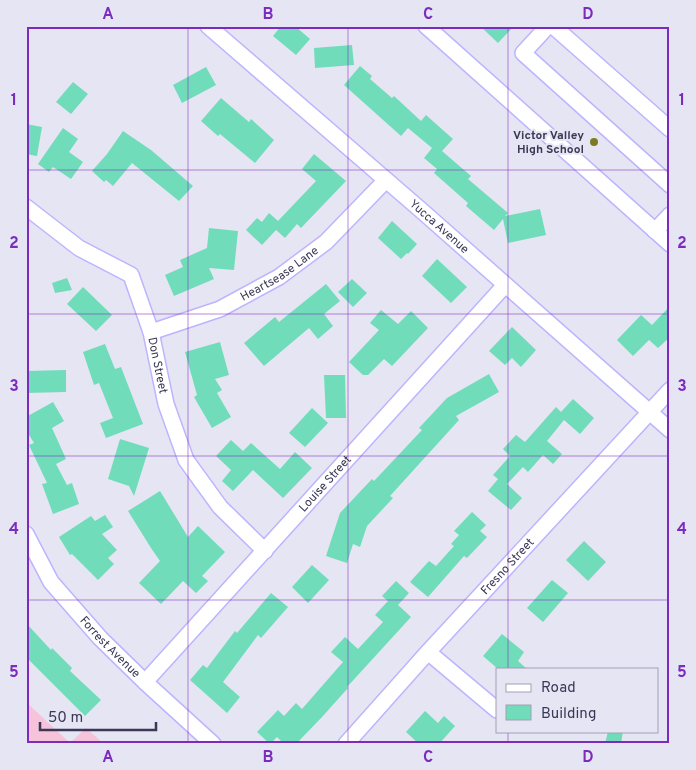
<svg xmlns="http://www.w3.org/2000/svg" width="696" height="770" font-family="Overpass,sans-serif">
<rect width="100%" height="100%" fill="#e6e5f4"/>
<polygon fill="#f6c3da" points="26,702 70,743 86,728 104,744 26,744"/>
<g fill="#71dcb9">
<polygon points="281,26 295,26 310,39 296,55 273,36"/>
<polygon points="480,26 514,26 498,43"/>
<polygon points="352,45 354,65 315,68 314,48"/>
<polygon points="360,66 372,76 370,79 392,98 394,96 421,121 426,115 453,139 442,151 471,176 468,179 508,213 505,216 540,209 546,235 508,243 503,219 494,230 466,206 468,203 434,173 437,169 424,158 432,148 408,128 401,136 344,85"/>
<polygon points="206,67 216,85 182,103 173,85"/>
<polygon points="73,82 88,94 71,114 56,102"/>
<polygon points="221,98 249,122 251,119 274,140 255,163 220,134 218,136 201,121"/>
<polygon points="26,124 42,127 37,156 26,154"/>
<polygon points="63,128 78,139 69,152 83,162 71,179 53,167 49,172 38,164"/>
<polygon points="123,131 151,150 193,186 179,201 132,163 113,186 106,180 104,182 92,171 107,154"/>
<polygon points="314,154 346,181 301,228 297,224 285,238 276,230 262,245 246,230 257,218 262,222 269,213 278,221 316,181 302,169"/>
<polygon points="392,221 417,244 408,254 407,253 401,259 378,238"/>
<polygon points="209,228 238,231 234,270 209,268 214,279 174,296 165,275 183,267 180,260 207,248"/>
<polygon points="437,259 467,287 451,303 422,276"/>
<polygon points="67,278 72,290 55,293 52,283"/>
<polygon points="352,279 367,293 353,307 338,292"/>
<polygon points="326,284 340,301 324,314 333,326 318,339 309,328 264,366 244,343 275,317 279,322"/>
<polygon points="83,287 112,315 96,331 67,304"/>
<polygon points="670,306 670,337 658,348 649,340 633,356 617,340 641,315 652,325"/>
<polygon points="381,310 398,324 411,311 428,328 392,366 384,359 368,375 363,375 349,362 379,330 370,323"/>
<polygon points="512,327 536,350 521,367 512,358 505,365 489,351"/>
<polygon points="220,342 229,375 215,379 222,390 217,393 231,417 212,428 194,397 197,395 185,352"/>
<polygon points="105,344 115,369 121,367 143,424 106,438 100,423 113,418 99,383 94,385 83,352"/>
<polygon points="66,370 66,392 26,393 26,371"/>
<polygon points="489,374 499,392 456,416 459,420 390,496 393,498 367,526 360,547 353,544 347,563 326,556 340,513 372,479 374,481 422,430 419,428 447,398"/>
<polygon points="324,375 345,375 346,418 326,418"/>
<polygon points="573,399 594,418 580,434 564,420 547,441 562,454 553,464 543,455 528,472 523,467 507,484 522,498 511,510 488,491 498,479 493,475 510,456 503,449 516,435 525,442 556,407 561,412"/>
<polygon points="53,402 64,421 52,428 66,459 56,464 67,485 72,483 79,504 53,514 42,484 47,483 29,445 34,443 26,430 26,417"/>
<polygon points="312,408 328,423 305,447 289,433"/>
<polygon points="120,439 149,448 134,496 129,486 108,479"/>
<polygon points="231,440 243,451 251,443 280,469 295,452 312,468 283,498 253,470 233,491 222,481 231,470 216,456"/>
<polygon points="160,491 188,537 198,526 225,552 202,576 208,581 196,593 183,581 161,604 139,583 160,561 151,548 128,511"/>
<polygon points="472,512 486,525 480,531 487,537 467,558 464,556 428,597 410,582 429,561 436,566 454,546 451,544 459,535 454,531"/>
<polygon points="105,515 113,527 102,534 117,550 108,558 114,564 98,580 72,554 70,555 59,537 91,516 95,521"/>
<polygon points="584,541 606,562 588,581 566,560"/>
<polygon points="312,565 329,580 308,603 292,587"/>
<polygon points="552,580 568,593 543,622 527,608"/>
<polygon points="396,581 409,593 398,605 411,617 347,687 348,688 322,717 296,744 284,744 277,737 270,744 257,732 278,710 284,716 296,703 302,709 343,662 331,652 345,637 358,649 383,622 375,615 388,601 382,596"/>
<polygon points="271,593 288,607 261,638 258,635 223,682 240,697 227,713 190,680 203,665 207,668 235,631 237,633"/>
<polygon points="26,623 51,650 52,648 72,668 70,671 101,700 85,716 26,657"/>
<polygon points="502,634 524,652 518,661 527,669 498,669 483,656"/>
<polygon points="425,711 438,723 444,716 455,726 439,744 419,744 406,732"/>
<polygon points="608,731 623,731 621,744 605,744"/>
</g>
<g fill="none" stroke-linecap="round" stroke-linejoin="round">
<defs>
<g id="minor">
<path id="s1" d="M208,26l214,185 248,219"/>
<polyline points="426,26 670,244"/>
<polyline points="548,26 523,53 670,185"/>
<polyline points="553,26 670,129"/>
<path id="s2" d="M26,207l53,41 52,27 20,57 15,72 20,56 34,47 45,44"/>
<polyline points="655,231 670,215"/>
<path id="s3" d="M151,332l69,-23 59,-32 47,-35 60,-62"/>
<path id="s4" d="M26,534l25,48 49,56 45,44 68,62"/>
<polyline points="428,652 497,710"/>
<path id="s5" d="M145,682l360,-397"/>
<path id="s6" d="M346,744l82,-92 242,-262"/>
</g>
</defs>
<use href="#minor" stroke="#beb4fe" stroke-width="18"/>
<use href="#minor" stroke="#fff" stroke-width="15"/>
</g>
<path fill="none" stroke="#7b2cbf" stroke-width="1" stroke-opacity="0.55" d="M188,26v718M348,26v718M508,26v643M26,170h644M26,314h644M26,456h644M26,600h644M508,731v13"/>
<circle fill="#7a7b22" stroke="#e6e5f4" stroke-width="2" cx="594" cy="142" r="5"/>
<g text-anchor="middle" stroke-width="4" stroke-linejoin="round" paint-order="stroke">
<g font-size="12" font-weight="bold" fill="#3b3755" stroke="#e6e5f4" text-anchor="end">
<text x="584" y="139">Victor Valley<tspan x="584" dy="14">High School</tspan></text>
</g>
<g font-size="12" fill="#3b3755" stroke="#e6e5f4">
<text dy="4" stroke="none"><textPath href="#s1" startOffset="306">Yucca Avenue</textPath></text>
<text dy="4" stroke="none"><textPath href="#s3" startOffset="142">Heartsease Lane</textPath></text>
<text dy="4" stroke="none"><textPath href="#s2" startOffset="220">Don Street</textPath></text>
<text dy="4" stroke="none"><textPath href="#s5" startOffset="268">Louise Street</textPath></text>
<text dy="4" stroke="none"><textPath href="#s6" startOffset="240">Fresno Street</textPath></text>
<text dy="4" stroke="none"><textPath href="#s4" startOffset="142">Forrest Avenue</textPath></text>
</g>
</g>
<rect width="696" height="770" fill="none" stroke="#e6e5f4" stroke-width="55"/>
<rect x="496" y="668" width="162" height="65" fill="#e6e5f4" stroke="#a29fb4"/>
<rect x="506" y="684" width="25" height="8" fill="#ffffff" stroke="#a29fb4"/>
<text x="541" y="692" font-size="15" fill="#3b3755">Road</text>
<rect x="506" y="705" width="25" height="15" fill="#71dcb9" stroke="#a29fb4"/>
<text x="541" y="718" font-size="15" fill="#3b3755">Building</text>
<path d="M40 722v8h116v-8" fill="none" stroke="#3b3755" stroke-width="2.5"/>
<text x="48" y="722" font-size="15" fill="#3b3755" stroke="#e6e5f4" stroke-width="4" paint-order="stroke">50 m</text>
<rect x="28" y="28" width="640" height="714" fill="none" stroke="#7b2cbf" stroke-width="2"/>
<g font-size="16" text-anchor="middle" font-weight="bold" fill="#7b2cbf">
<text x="108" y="19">A</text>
<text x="268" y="19">B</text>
<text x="428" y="19">C</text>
<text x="588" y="19">D</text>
<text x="14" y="105">1</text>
<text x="682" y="105">1</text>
<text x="14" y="248">2</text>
<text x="682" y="248">2</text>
<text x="14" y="391">3</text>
<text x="682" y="391">3</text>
<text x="14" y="534">4</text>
<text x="682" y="534">4</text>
<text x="14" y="677">5</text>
<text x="682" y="677">5</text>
<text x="108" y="762">A</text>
<text x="268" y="762">B</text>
<text x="428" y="762">C</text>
<text x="588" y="762">D</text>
</g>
</svg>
